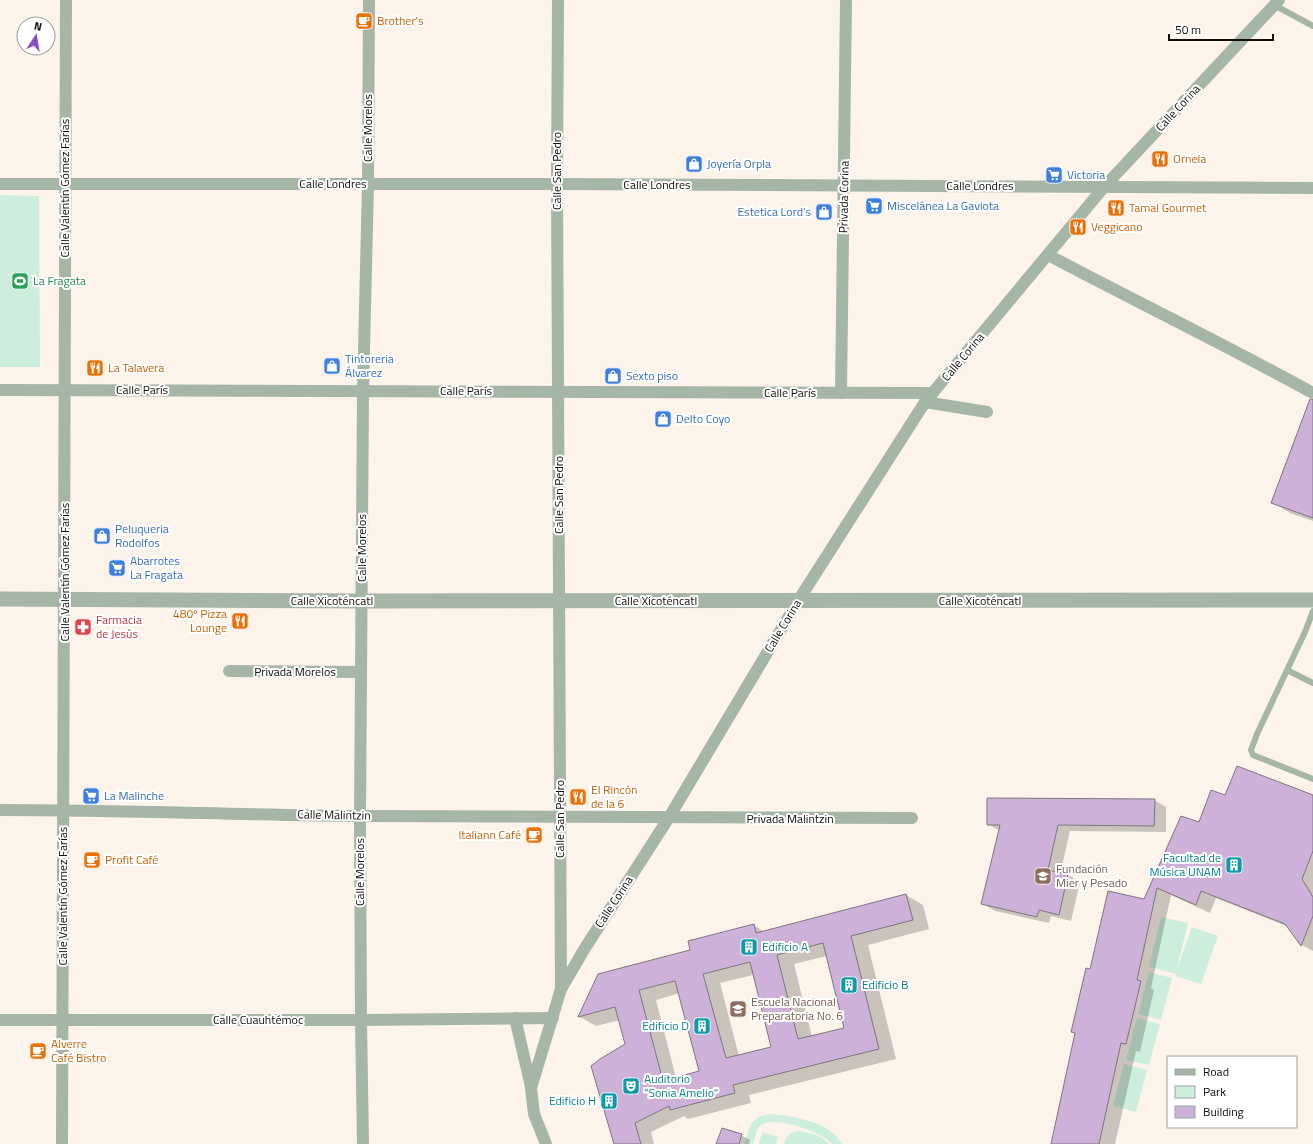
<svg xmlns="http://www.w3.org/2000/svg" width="1313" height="1144" font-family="'Titillium Web',sans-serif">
<rect width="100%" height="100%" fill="#fcf4ea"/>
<g fill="#ceeedd">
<polygon points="0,195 39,196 40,367 0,367"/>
<polygon points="1161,917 1188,923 1176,972 1192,927 1218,936 1201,984 1175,976 1176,974 1149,967"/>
<polygon points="1149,972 1172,978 1161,1020 1138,1014"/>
<polygon points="1137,1018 1160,1024 1149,1065 1126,1060"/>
<polygon points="1124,1064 1147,1070 1136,1112 1113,1106"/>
<path d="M768,1114c19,1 52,6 66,20 3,3 5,6 8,10h-10c-9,-12 -60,-30 -72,-18 -4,4 -5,13 -7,18h-9c6,-17 5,-25 24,-30z"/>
<path d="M798,1131c11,1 24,4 31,13h-45c2,-8 6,-12 14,-13z"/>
<polygon points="762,1132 778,1137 776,1144 759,1144"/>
</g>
<g fill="#0003" fill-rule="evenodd">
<polygon points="1313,400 1313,521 1290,513 1272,502"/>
<polygon points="1225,796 1313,796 1313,951 1302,945 1289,927 1216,898 1210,913 1171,895 1151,988 1154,990 1140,1052 1136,1051 1115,1144 1052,1144 1076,1034 1073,1032 1091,970 1145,900 1200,823"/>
<polygon points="1154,800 1166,807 1166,832 1070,831 1060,874 1068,875 1080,882 1071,921 1051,916 1049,923 995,911 983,904 1000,831 988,824"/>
<path d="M906,895l17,10 6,24 -61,16 28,114 -147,36 2,8 -63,16 -4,-3 -33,16 3,12h-39l11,-100 -6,-24 -24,6 -16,-9 111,-66 63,-26 10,7zM827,956l18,73 -33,8 -18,-73zM753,975l19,72 -33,9 -19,-73zM680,993l20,79 -24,6 -20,-78z"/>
<polygon points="741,1135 750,1140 749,1144 718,1144"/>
</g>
<g fill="#ceb1d8" stroke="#7c757e" fill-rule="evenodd">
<polygon points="1310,399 1313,399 1313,518 1271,503"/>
<polygon points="1237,766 1313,795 1313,851 1302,879 1313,897 1313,916 1301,946 1285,924 1201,891 1196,905 1157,888 1137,980 1141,981 1126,1044 1121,1043 1099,1144 1051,1144 1075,1033 1071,1032 1086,968 1090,969 1108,891 1144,899 1181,816 1199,822 1211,790 1225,795"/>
<polygon points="987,798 1155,799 1154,826 1058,825 1048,870 1068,874 1059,915 1039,910 1037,917 981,904 1000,825 987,825"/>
<path d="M906,894l7,26 -62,16 28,113 -146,36 2,8 -65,17 -1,-4 -34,17 6,21h-27l-23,-78 9,-7 25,-15 -10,-37 -37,10 20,-43 92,-24 -2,-9 66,-17 2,9zM823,943l21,85 -46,11 -21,-84zM750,962l21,85 -45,11 -23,-84zM675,981l24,90 -36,10 -24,-91z"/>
<polygon points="722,1128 742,1134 739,1144 716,1144"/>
</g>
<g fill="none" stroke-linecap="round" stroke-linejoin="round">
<g stroke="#a6b6a6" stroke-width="6">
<polyline points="1274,5 1313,26"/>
<polyline points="1313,611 1305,632 1257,734 1251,750 1253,755 1313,779"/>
<polyline points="1287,670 1313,683"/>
</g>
<g stroke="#a6b6a6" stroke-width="12">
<polyline points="558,0 557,184 561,989"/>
<polyline points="0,184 557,184 1313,188"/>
<path d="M1048,255c87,46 176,89 263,137"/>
<polyline points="0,390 933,393"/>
<polyline points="841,393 846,0"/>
<polyline points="925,402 987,412"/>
<polyline points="229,671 361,672"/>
<path d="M0,810c121,0 241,5 362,6 184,2 367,3 550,2"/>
<polyline points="515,1018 531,1087"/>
<polyline points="0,1020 361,1020 553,1018"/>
<polyline points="62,1144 66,0"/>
<polyline points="363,1144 361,1020 360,816 363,392 368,184 369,0"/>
<polyline points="546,1144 534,1114 531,1088 561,989 585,948 668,819 798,601 925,402 1104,187 1279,0"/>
</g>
<polyline stroke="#a6b6a6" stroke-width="15" points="0,599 362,601 1313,600"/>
</g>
<defs>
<symbol id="cafe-square" viewBox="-11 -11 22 22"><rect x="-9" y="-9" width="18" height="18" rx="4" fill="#e8710a" stroke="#fff"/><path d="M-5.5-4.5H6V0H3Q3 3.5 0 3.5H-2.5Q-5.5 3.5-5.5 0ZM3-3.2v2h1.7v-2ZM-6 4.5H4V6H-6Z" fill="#fff"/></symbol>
<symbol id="restaurant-square" viewBox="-11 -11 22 22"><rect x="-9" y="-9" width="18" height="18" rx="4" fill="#e8710a" stroke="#fff"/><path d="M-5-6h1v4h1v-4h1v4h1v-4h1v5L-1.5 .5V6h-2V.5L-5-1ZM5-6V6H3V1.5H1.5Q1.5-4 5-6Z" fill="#fff"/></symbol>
<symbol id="shop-square" viewBox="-11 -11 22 22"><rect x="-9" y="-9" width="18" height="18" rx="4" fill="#3f7fe0" stroke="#fff"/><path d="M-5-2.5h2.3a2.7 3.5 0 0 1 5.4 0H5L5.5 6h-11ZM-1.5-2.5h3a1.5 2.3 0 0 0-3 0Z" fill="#fff"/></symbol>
<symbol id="supermarket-square" viewBox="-11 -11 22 22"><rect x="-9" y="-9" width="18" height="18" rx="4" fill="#3f7fe0" stroke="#fff"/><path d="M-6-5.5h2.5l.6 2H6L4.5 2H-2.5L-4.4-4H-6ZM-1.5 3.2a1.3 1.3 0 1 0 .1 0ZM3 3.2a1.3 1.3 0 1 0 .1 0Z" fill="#fff"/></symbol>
<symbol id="stadium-square" viewBox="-11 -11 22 22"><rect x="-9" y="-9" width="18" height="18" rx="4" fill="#2e9e5b" stroke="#fff"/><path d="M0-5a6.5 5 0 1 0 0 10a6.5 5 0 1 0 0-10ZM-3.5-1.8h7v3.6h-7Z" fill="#fff"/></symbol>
<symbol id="pharmacy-square" viewBox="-11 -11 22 22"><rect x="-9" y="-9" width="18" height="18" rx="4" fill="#e0444e" stroke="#fff"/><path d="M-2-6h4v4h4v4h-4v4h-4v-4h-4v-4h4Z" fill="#fff"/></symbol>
<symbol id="building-square" viewBox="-11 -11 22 22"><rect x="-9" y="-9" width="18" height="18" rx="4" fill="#0f9aa8" stroke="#fff"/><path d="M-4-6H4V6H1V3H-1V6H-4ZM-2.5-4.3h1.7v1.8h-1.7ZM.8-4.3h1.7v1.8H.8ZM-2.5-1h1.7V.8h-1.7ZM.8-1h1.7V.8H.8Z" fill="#fff"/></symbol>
<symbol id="school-square" viewBox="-11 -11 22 22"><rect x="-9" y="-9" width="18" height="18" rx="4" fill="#8d6e63" stroke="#fff"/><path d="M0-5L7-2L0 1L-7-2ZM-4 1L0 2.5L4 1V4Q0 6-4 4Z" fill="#fff"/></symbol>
<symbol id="theatre-square" viewBox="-11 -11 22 22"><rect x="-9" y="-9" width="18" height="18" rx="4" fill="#0f9aa8" stroke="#fff"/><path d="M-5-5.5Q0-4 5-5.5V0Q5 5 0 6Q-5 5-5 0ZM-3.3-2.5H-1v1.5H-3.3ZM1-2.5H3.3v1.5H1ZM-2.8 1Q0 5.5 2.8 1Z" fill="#fff"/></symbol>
</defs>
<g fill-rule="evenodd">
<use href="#cafe-square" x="354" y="11" width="20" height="20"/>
<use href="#restaurant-square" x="1150" y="149" width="20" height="20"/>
<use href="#shop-square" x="684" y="154" width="20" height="20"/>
<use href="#supermarket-square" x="1044" y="165" width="20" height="20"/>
<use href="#supermarket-square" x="864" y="196" width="20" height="20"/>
<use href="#restaurant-square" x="1106" y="198" width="20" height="20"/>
<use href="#shop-square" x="814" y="202" width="20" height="20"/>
<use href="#restaurant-square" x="1068" y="217" width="20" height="20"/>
<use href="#stadium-square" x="10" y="271" width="20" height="20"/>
<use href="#shop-square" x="322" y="356" width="20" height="20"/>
<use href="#restaurant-square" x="85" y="358" width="20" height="20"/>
<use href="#shop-square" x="603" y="366" width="20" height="20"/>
<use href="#shop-square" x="653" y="409" width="20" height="20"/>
<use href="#shop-square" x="92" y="526" width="20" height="20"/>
<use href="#supermarket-square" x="107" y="558" width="20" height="20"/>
<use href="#restaurant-square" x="230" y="611" width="20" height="20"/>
<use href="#pharmacy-square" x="73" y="617" width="20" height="20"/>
<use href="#supermarket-square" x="81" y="786" width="20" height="20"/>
<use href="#restaurant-square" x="568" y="787" width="20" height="20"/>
<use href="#cafe-square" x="524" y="825" width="20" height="20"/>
<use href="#cafe-square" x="82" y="850" width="20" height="20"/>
<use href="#building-square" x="1224" y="855" width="20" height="20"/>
<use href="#school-square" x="1033" y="866" width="20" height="20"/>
<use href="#building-square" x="739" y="937" width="20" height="20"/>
<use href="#building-square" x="839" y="975" width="20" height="20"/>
<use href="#school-square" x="728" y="999" width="20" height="20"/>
<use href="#building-square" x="692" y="1016" width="20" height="20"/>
<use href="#cafe-square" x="28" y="1041" width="20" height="20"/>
<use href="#theatre-square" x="621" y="1076" width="20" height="20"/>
<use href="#building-square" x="599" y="1091" width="20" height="20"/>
</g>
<g text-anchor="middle" stroke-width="4" stroke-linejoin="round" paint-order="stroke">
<g font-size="12" fill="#c56008" stroke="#fff" text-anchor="start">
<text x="377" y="25">Brother's</text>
<text x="1173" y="163">Ornela</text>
<text x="1129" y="212">Tamal Gourmet</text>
<text x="1091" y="231">Veggicano</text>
<text x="108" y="372">La Talavera</text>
<text x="227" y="618" text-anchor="end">480º Pizza<tspan x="227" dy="14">Lounge</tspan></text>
<text x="591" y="794">El Rincón<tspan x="591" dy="14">de la 6</tspan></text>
<text x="521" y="839" text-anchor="end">Italiann Café</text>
<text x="105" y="864">Profit Café</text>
<text x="51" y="1048">Alverre<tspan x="51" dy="14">Café Bistro</tspan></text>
</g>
<g font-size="12" fill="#0f0c09" stroke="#fff">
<text transform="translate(1178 108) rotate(-47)" y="4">Calle Corina</text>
<text transform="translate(368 128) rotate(-90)" y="4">Calle Morelos</text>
<text transform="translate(557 171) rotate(-90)" y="4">Calle San Pedro</text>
<text x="333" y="188">Calle Londres</text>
<text x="657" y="189">Calle Londres</text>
<text x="980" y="190">Calle Londres</text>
<text transform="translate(65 188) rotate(-90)" y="4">Calle Valentín Gómez Farías</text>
<text transform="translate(844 197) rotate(-89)" y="4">Privada Corina</text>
<text transform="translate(963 357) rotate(-50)" y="4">Calle Corina</text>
<text x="142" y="394">Calle París</text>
<text x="466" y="395">Calle París</text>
<text x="790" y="397">Calle París</text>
<text transform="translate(559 495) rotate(-90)" y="4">Calle San Pedro</text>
<text transform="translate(362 548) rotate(-90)" y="4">Calle Morelos</text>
<text transform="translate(65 572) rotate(-90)" y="4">Calle Valentín Gómez Farías</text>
<text x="332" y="605">Calle Xicoténcatl</text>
<text x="656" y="605">Calle Xicoténcatl</text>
<text x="980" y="605">Calle Xicoténcatl</text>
<text transform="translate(783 626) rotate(-59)" y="4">Calle Corina</text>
<text x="295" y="676">Privada Morelos</text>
<text transform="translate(334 815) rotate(1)" y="4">Calle Malintzin</text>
<text transform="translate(560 819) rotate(-90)" y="4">Calle San Pedro</text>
<text x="790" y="823">Privada Malintzin</text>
<text transform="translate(360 872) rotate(-90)" y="4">Calle Morelos</text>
<text transform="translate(63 896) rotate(-90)" y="4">Calle Valentín Gómez Farías</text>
<text transform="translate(614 902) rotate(-57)" y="4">Calle Corina</text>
<text x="258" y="1024">Calle Cuauhtémoc</text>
</g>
<g font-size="12" fill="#366cbe" stroke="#fff" text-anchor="start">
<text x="707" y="168">Joyería Orpla</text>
<text x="1067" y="179">Victoria</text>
<text x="887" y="210">Miscelánea La Gaviota</text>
<text x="811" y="216" text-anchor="end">Estetica Lord's</text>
<text x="345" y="363">Tintoreria<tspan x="345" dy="14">Álvarez</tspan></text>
<text x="626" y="380">Sexto piso</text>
<text x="676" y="423">Delto Coyo</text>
<text x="115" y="533">Peluqueria<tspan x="115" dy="14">Rodolfos</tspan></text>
<text x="130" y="565">Abarrotes<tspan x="130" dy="14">La Fragata</tspan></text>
<text x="104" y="800">La Malinche</text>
</g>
<g font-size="12" fill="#27864d" stroke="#fff" text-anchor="start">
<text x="33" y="285">La Fragata</text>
</g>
<g font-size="12" fill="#be3a42" stroke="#fff" text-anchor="start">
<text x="96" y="624">Farmacia<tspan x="96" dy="14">de Jesús</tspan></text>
</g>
<g font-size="12" fill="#0d838f" stroke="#fff" text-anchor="end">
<text x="1221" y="862">Facultad de<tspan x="1221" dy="14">Música UNAM</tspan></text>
<text x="762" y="951" text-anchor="start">Edificio A</text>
<text x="862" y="989" text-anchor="start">Edificio B</text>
<text x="689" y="1030">Edificio D</text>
<text x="644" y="1083" text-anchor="start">Auditorio<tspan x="644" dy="14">"Sonia Amelio"</tspan></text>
<text x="596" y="1105">Edificio H</text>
</g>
<g font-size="12" fill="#785e54" stroke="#fff" text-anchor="start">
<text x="1056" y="873">Fundación<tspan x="1056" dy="14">Mier y Pesado</tspan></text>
<text x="751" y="1006">Escuela Nacional<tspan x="751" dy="14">Preparatoria No. 6</tspan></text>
</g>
</g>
<rect x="1167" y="1056" width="130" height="72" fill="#ffffff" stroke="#9f9e9d"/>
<rect x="1175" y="1069" width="20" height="6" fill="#a6b6a6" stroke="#9f9e9d"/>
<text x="1203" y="1076" font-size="12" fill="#0f0c09">Road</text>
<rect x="1175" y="1086" width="20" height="12" fill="#ceeedd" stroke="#9f9e9d"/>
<text x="1203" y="1096" font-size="12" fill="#0f0c09">Park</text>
<rect x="1175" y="1106" width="20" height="12" fill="#ceb1d8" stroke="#9f9e9d"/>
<text x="1203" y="1116" font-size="12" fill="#0f0c09">Building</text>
<g transform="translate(36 36) rotate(12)"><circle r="19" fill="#ffffff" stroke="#9f9e9d"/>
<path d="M0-3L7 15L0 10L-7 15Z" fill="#864fc6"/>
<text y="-6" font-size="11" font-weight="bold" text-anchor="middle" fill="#0f0c09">N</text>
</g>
<path d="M1169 34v6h104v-6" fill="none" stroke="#0f0c09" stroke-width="2"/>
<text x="1175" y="34" font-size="12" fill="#0f0c09" stroke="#ffffff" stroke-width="3" paint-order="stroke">50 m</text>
</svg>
